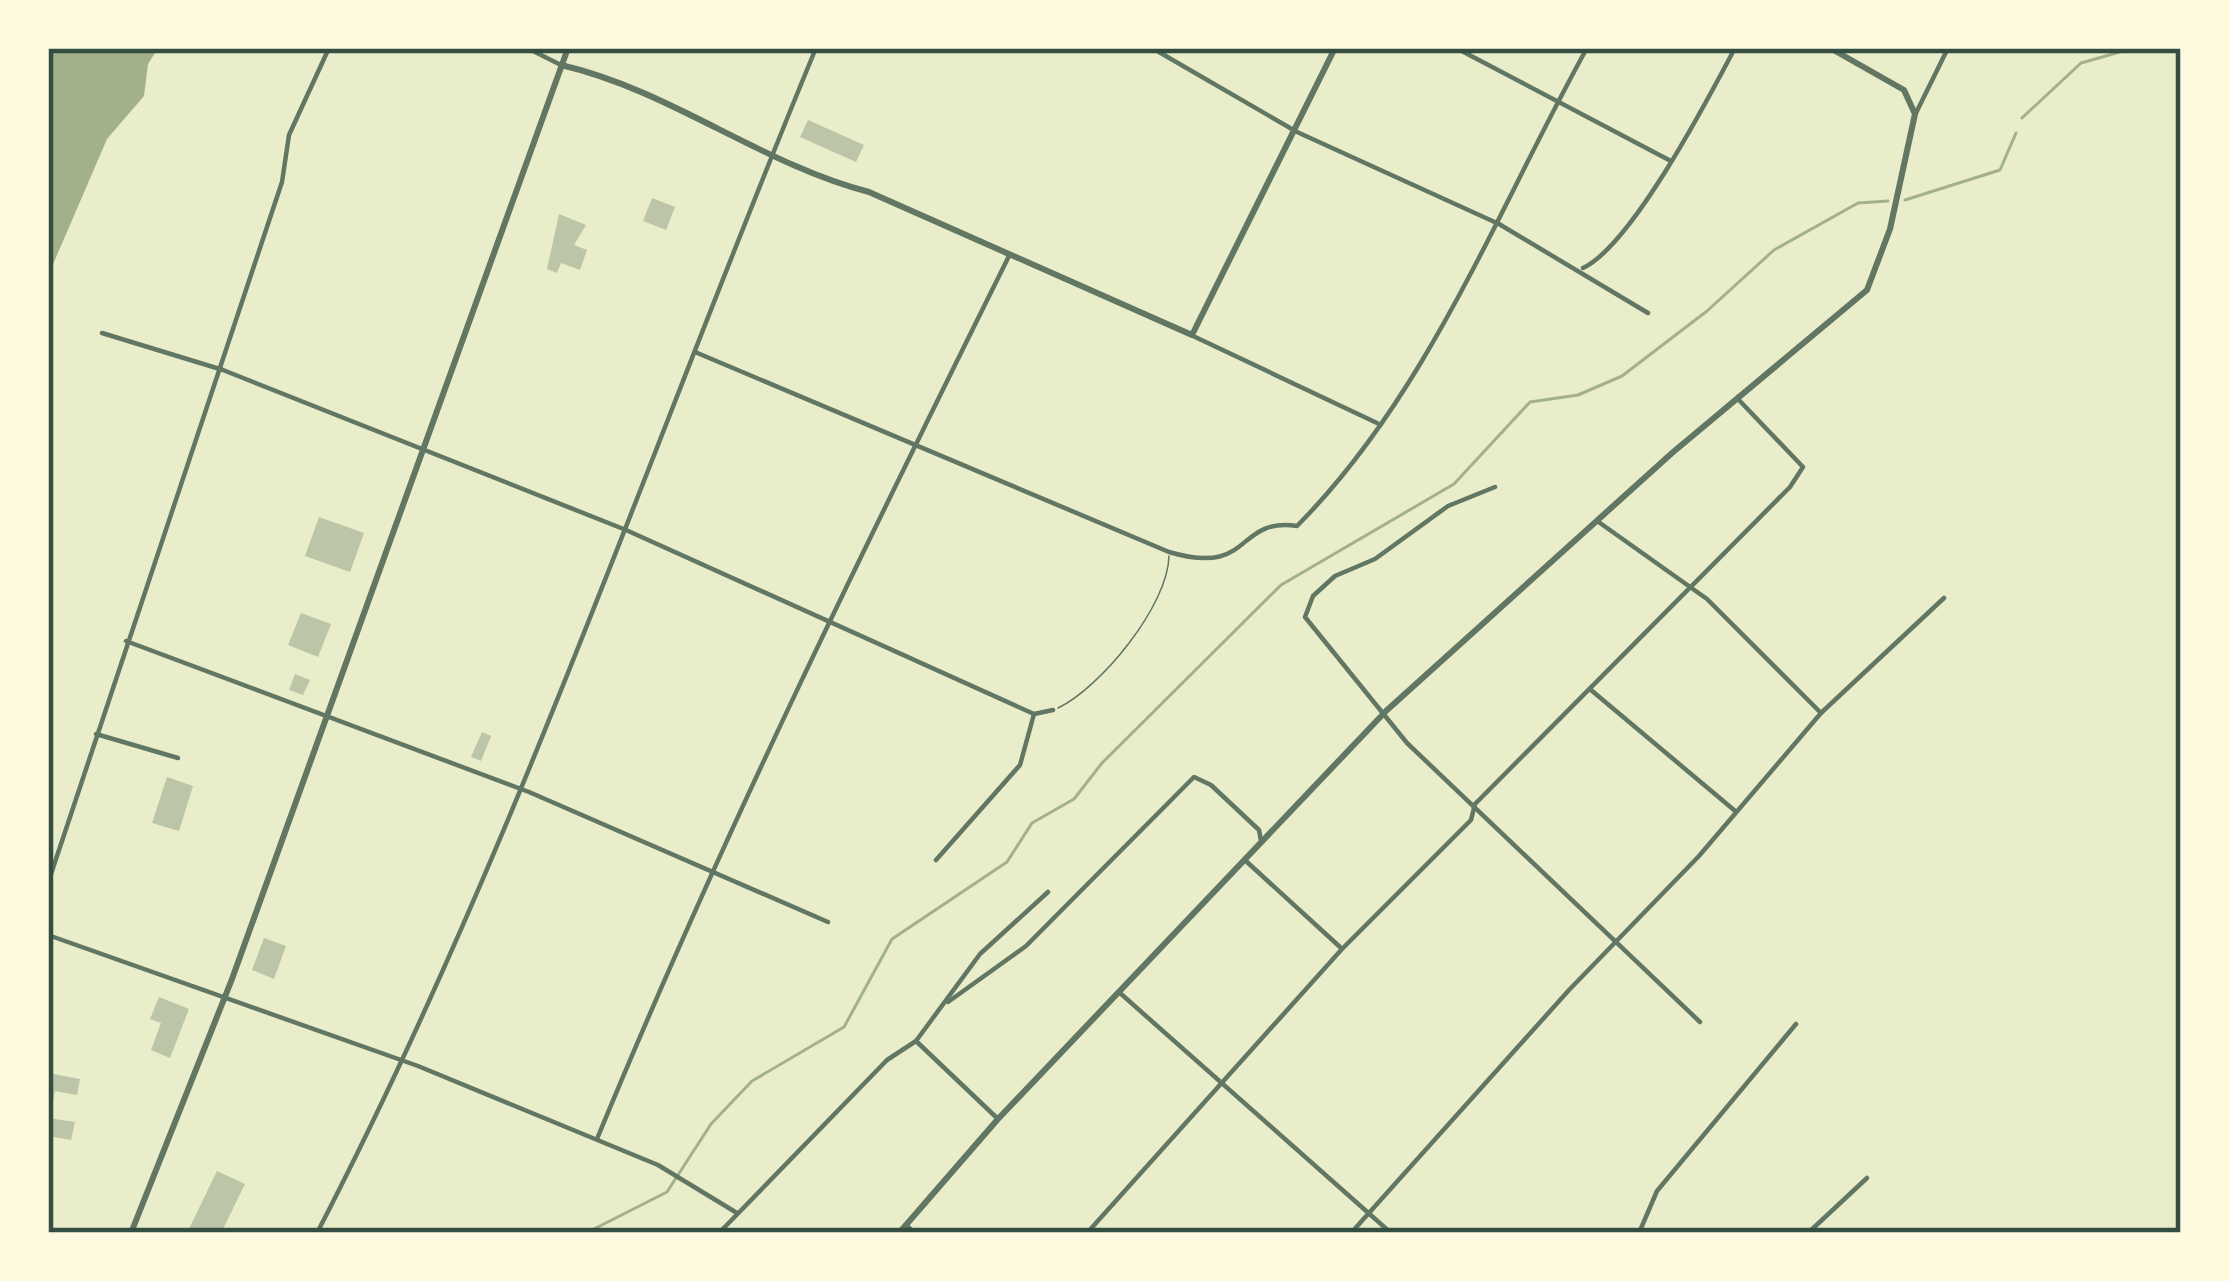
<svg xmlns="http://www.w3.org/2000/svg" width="2229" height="1281" font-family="Roboto,sans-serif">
<rect width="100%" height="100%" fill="#e9edc9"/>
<polygon fill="#a3b18a" points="48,48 158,48 148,64 144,96 107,139 48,276"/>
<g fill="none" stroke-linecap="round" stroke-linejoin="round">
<g stroke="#a3b18a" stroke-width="3">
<polyline points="2022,118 2081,63 2134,48"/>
<polyline points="1905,200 2000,170 2016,133"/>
<polyline points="586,1233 667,1192 711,1124 752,1081 844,1027 892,939 1007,862 1032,823 1074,799 1102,763 1281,585 1454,484 1530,402 1578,395 1622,376 1707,311 1774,250 1858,203 1888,201"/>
</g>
</g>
<g fill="#bcc5a7">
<polygon points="808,120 864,145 856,162 800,137"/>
<polygon points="652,198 675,207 666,230 643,221"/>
<polygon points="559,214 586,225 574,245 587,250 580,270 561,263 557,273 547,269"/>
<polygon points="319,517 364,533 350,572 305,556"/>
<polygon points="301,613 331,624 318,657 288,645"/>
<polygon points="295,674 310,680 303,695 289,690"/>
<polygon points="482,732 491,736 481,761 471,757"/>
<polygon points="167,777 193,786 179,831 152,823"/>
<polygon points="264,938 286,946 274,979 252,970"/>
<polygon points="159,997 189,1009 170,1058 151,1050 161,1023 150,1019"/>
<polygon points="48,1073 80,1079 77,1095 55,1091 50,1115"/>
<polygon points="48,1118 75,1122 71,1140 48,1136"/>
<polygon points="217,1171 245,1184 221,1233 187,1233"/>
</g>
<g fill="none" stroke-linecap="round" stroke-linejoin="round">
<path stroke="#617663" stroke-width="1.5" d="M1058,708c42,-20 110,-102 111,-152"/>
<g stroke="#617663" stroke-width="4.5">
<polyline points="527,48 559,64"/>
<polyline points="1152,48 1297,132 1499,224 1648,313"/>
<polyline points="1456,48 1669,160"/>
<polyline points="1916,113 1948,48"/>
<path d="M1583,268c49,-23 125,-169 152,-220"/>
<polyline points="102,333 223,370 626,530 1034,714 1053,710"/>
<polyline points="1193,336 1377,423"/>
<path d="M695,352l474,200c85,25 65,-35 128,-26 132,-133 200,-316 290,-478"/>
<polyline points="1495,487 1448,506 1375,559 1335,576 1313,596 1305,617 1407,743 1700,1022"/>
<polyline points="1600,523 1707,599 1821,713"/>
<polyline points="126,641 529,792 828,922"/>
<polyline points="1591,690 1734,810"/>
<polyline points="96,734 178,758"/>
<polyline points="936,860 1020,765 1034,714"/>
<polyline points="1247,862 1340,947"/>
<polyline points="48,883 282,182 289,135 329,48"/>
<polyline points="48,935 418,1066 658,1165 737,1213"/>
<polyline points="1120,993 1391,1233"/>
<polyline points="948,1002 1026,946 1194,777 1211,785 1259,830 1261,841"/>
<polyline points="916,1041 998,1119"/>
<path d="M597,1139c124,-301 268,-593 412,-883"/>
<polyline points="906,1225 915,1233"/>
<path d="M317,1233c197,-380 335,-790 499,-1185"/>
<polyline points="719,1233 887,1060 916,1041 980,954 1048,892"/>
<polyline points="1087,1233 1342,949 1471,820 1475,804 1790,487 1803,467 1737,398"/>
<polyline points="1351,1233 1569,990 1699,856 1821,713 1944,598"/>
<polyline points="1639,1233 1657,1191 1796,1024"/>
<polyline points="1808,1233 1867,1178"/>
</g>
<g stroke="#617663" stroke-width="6">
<path d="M561,65c109,25 202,100 308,127l323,143 143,-287"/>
<polyline points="131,1233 232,979 568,48"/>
<polyline points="899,1233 998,1119 1386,711 1672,453 1867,290 1890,229 1915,114 1904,90 1830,48"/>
</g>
</g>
<rect width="2229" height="1281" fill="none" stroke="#fefae0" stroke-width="102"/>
<rect x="51" y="51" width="2127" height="1179" fill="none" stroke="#344e41" stroke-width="4.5"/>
</svg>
